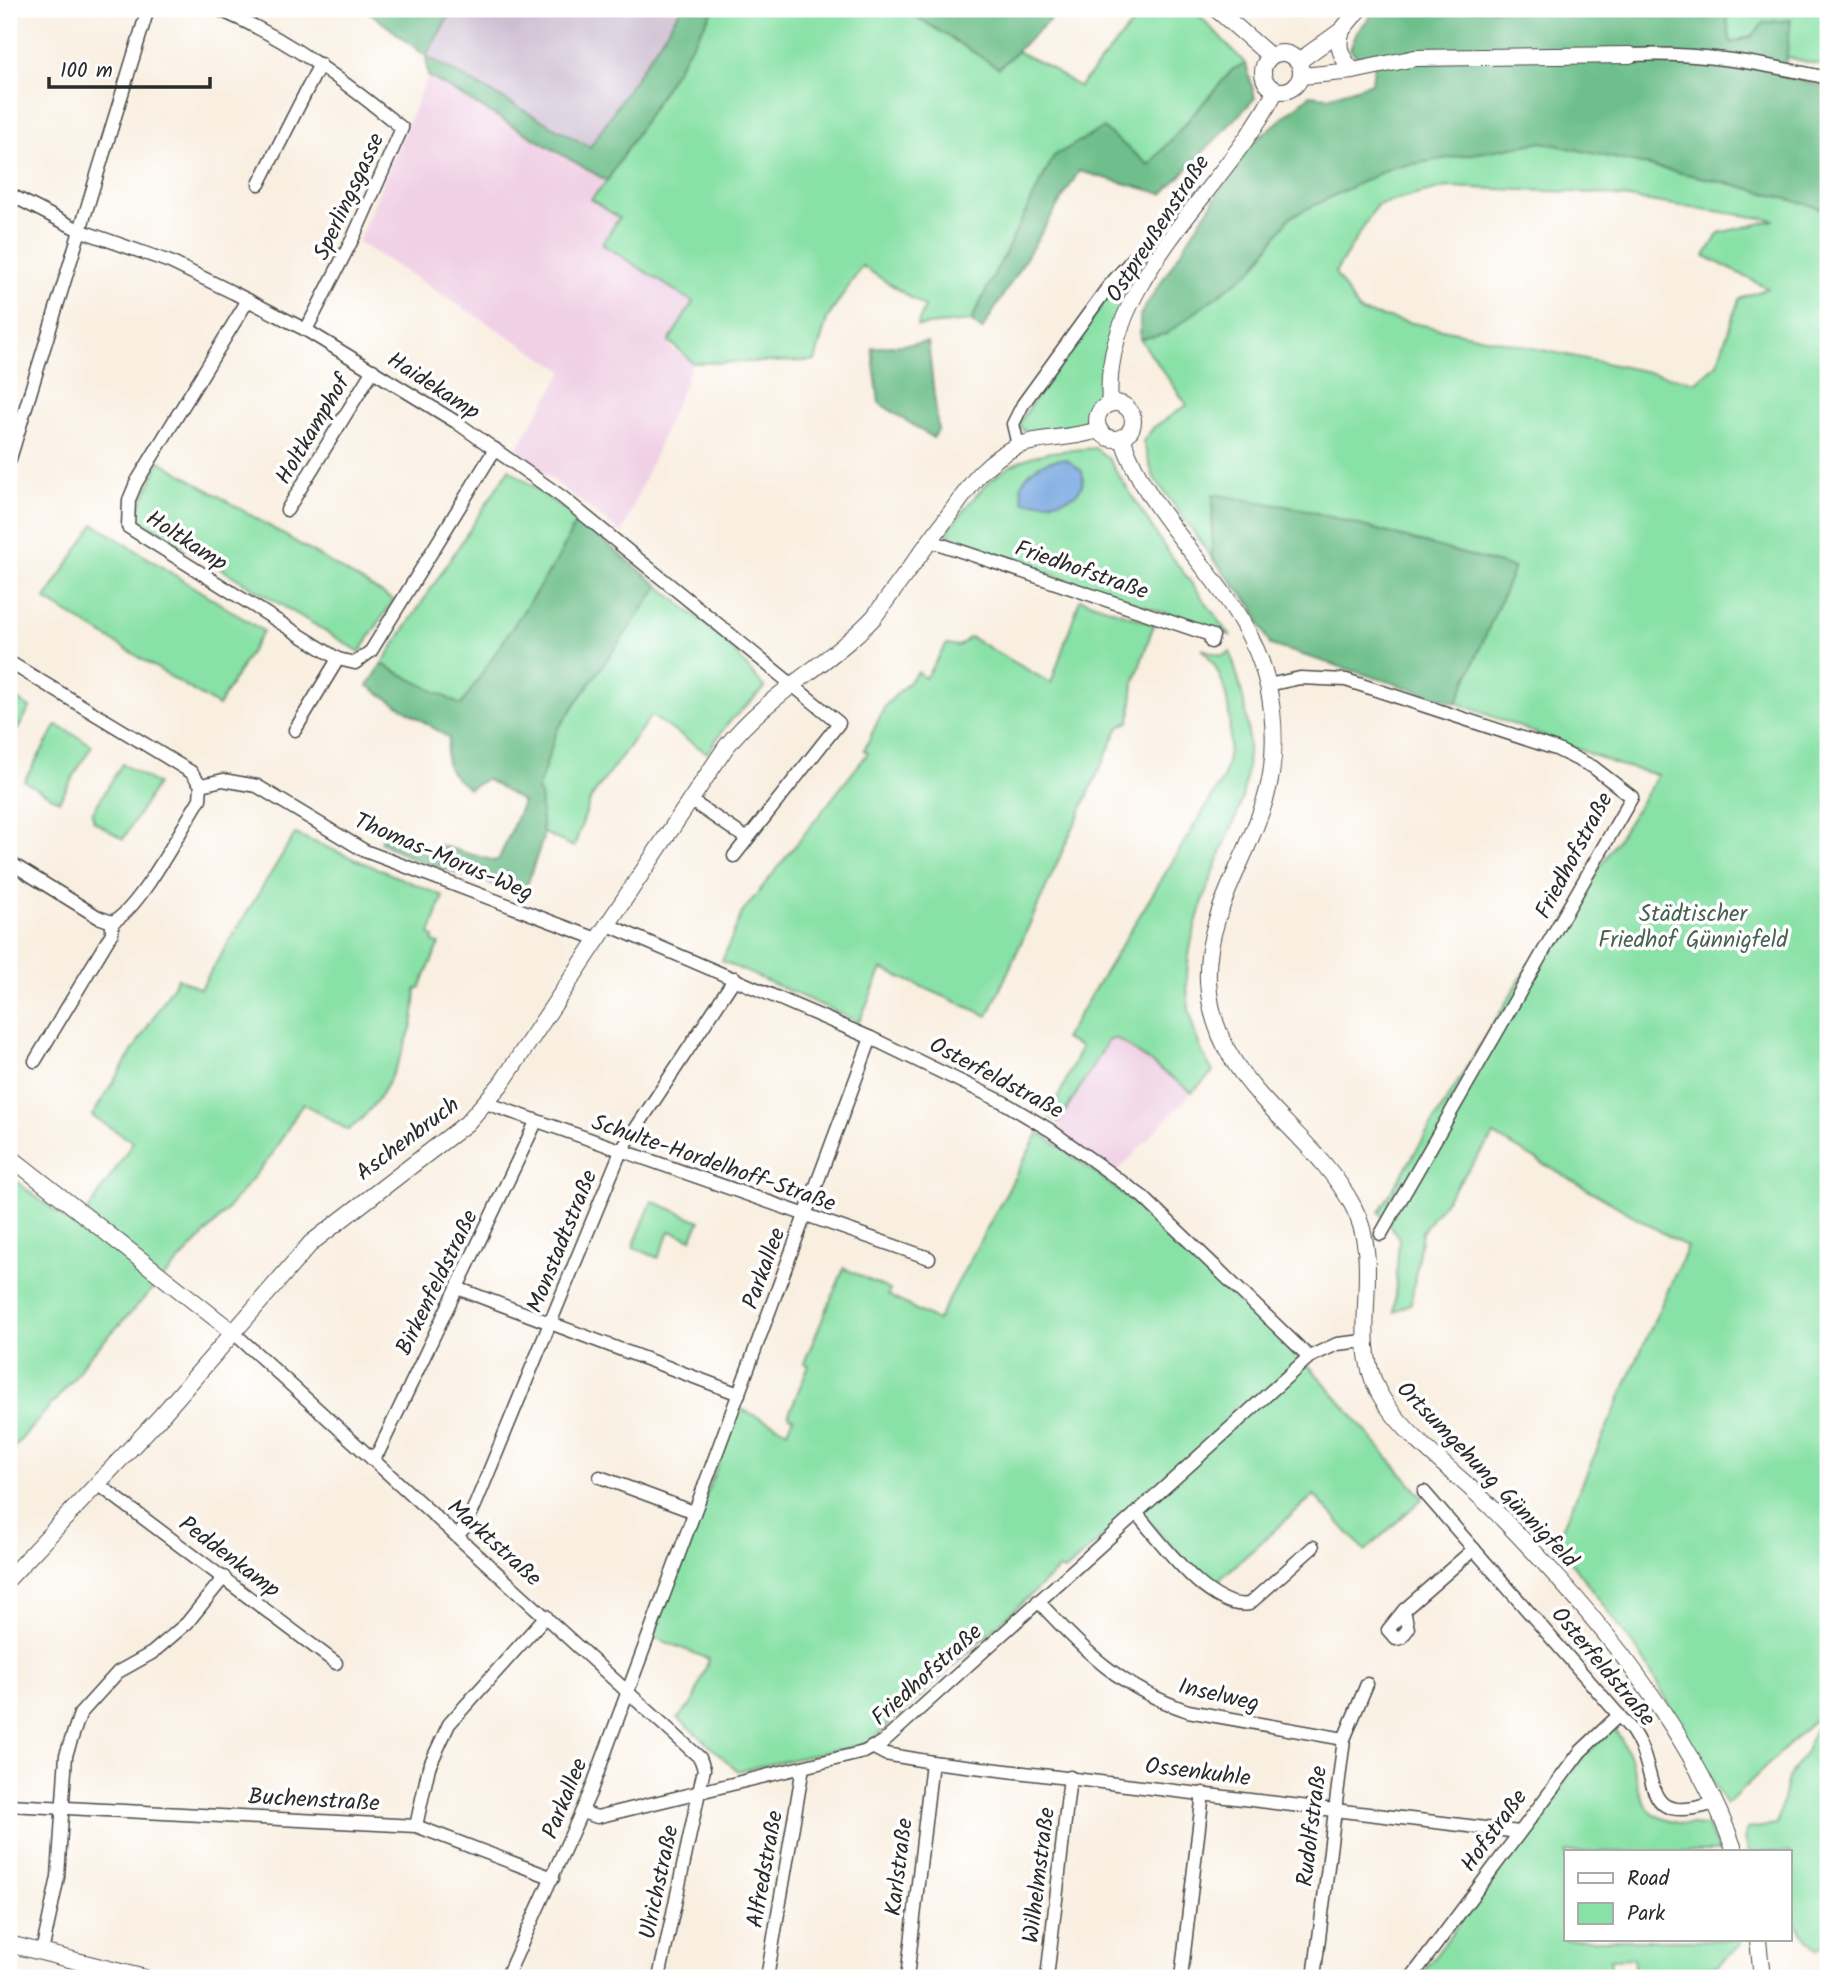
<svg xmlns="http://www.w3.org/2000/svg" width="1837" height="1987" font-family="Kalam,sans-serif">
<rect width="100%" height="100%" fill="#fff"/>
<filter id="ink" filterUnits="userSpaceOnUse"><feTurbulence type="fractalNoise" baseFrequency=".0143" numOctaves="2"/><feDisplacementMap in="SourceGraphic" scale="14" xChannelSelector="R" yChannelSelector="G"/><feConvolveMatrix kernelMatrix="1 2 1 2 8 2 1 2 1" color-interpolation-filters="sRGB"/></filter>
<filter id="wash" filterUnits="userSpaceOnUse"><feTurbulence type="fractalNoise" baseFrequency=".00686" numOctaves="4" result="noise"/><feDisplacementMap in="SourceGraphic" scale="28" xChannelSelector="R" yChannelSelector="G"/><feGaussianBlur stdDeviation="1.57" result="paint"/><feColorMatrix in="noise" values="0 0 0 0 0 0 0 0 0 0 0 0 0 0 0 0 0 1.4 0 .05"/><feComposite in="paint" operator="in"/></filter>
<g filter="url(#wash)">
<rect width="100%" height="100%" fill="#f9efe1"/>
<g fill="#f0d0e5">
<polygon points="428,76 607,181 591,199 619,218 602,245 693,302 669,347 693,363 622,533 515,451 564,371 358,242"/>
<polygon points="1116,1038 1192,1092 1116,1173 1061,1135 1059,1122 1108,1041"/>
</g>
<polygon fill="#cebed2" points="442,9 681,9 590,147 426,56 449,14"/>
<g fill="#88e1a6" stroke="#5a8668" stroke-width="2" fill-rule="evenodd">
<polygon points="714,9 904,9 999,68 1016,51 1046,65 1079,87 1145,9 1193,9 1246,64 1233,69 1149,165 1054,156 971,321 917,326 925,307 862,266 827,319 815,361 693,363 669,341 693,302 602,244 619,218 591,199 607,181"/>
<polygon points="1725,9 1828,9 1828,67 1786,57 1790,20 1731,43"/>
<path d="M1542,142l194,43 92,25v1497l-102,98 -84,-148 -86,-115 131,-295 -193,-112 -72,97 -11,71 -17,9 5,-74 -20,-26 151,-249 8,3 120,-191 -39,-10 -162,-62 56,-135 -211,-59 -89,-14 -1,63 -59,-82 -10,-35 11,-14 33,-22 -47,-66 26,-5 86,-64 38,-53 100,-49zM1447,187l148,6 180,27 -56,13 -14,23 63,32 -29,11 -22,65 -21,18 -336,-70 -25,-39 42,-68z"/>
<path d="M1174,220c-2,20 -44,69 -55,92 -14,29 -13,88 -33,107 -13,13 -45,13 -62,12l-5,-7 5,-9 82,-116z"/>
<path d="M1095,448l13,10 55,87 67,90 -281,-95v-11c26,-34 51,-68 97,-76 16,-3 33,-3 49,-5z"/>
<polygon points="160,461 393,600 360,652 135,517"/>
<polygon points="509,469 577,519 559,557 461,706 382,664"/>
<polygon points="94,524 263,631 218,706 45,599"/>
<polygon points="659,586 724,640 765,688 728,723 707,753 651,716 591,798 574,847 542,832 540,794 536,793 557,730"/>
<polygon points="1080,599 1154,624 1134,683 1130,721 1119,727 1114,737 988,1016 882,969 859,1022 722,961 742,913 868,753 864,750 885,706 918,672 925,678 947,644 959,646 970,637 1051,683"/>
<path d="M1202,649l20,7 8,-4c17,51 24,88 13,141 -3,19 -13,38 -20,55 -31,79 -58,145 -10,224l-21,20 -76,-54 -8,3 -49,81 -9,-6 31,-69 -17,-8 159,-260c12,-41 10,-98 -21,-130z"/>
<polygon points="9,694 30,708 9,743"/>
<polygon points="57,725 92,745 59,801 24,781"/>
<polygon points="122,764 157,784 123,839 94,821 92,813"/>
<path d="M295,834l148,62 -13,39 4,2 -1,5 6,2 -19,44 -4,1c-1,13 -1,27 -5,39 -11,35 -33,82 -63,102l-45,-27 -32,53 -52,63 -135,143 -11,18 -64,73v-277l68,52 56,-86 -41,-26 86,-138 22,11z"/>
<path d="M1039,1132c94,66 184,141 262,225 42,46 81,94 122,141l-58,53 -51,-56 -104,93 -74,-81 -71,64 -6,-2 -190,174 -131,28 -60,-53 14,-14 17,-45 -56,-22 86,-229 49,23 5,-13 -5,-2 21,-51 -5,-2 40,-95 46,22 -2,5 49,26z"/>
<polygon points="652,1201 700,1221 691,1239 670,1231 658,1258 633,1247"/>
<polygon points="1828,1715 1828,1943 1817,1950 1790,1917 1790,1852 1748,1852 1744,1840 1747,1829 1777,1825 1788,1778 1806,1751 1816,1726"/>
<path d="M1613,1727c42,55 2,96 94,99l12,26h-153v88h174l1,4 -24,22 -81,7 -2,-15 -24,1 2,15 -55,4h-123l-10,-7 159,-214z"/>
</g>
<g fill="#6ebf8b" stroke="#4c755b" stroke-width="2">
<polygon points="365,9 442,9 450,14 426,56 590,147 681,9 714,9 607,181 428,76 426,56"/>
<polygon points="904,9 999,9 1003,12 1061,9 999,68"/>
<polygon points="1377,9 1725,9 1731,43 1752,37 1763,23 1791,20 1784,77 1828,88 1828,210 1736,185 1542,142 1390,168 1290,217 1252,270 1166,334 1140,339 1140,315 1248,147 1310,95 1328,97 1372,83 1375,58 1357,57 1350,49 1357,32"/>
<polygon points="1246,64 1255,98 1163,194 1079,171 982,330 971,321 1054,156 1103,128 1149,165 1233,69"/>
<polygon points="928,342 938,430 933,438 879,403 872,348"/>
<polygon points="1213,494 1302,509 1514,568 1457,703 1270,645 1252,606 1212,558"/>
<path d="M577,519l82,67 -102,144 -20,62 3,2 3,44 -19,56 -110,-35 -34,-17 4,-8 50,24 4,-13 57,16 4,-2 24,-57 -37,-23 -17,10c-23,-19 -26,-22 -20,-51l-81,-52 14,-22 79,41 98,-148z"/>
</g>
<path fill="#76a6e0" stroke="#506886" stroke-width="2" d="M1066,459l16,12c8,33 -35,32 -58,31l-3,-14c5,-20 26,-29 45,-29z"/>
</g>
<g filter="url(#ink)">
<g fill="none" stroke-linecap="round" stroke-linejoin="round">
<defs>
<g id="minor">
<path d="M217,9c69,28 127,72 185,119l-49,110 -47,92"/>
<path d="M1630,55c71,-3 129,8 198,23"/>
<polyline points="259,184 320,64"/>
<polyline points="9,194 79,230 170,262 234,293 306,330 456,422 562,497 839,723 734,856"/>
<polyline points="248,300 136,483 129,500 128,527 338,659"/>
<polyline points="1018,445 1013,424 1023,404 1108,287 1162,226 1181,193"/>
<polyline points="9,462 148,9"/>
<polyline points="287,510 373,370"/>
<polyline points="931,541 1213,636 1211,642"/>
<path d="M9,662l182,110 10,13 -1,14c-17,27 -62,113 -88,123"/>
<polyline points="1268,685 1300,678 1346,680 1556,749 1593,767 1632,797 1381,1234"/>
<polyline points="295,730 338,659 355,663 371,651 495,449"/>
<polyline points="201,785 223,780 257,786 365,851 597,939"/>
<polyline points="690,800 746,838"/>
<polyline points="9,862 98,917 112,922"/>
<polyline points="606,924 871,1038 1003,1102 1050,1130 1143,1197 1309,1357"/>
<polyline points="35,1061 112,933 112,922"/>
<polyline points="486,1103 929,1258"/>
<polyline points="457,1288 739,1394"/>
<polyline points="234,1333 700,1758 704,1769 659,1978"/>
<polyline points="372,1459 379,1451 536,1122"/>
<polyline points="600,1477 694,1512"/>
<polyline points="98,1484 336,1663"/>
<path d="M1424,1492l206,236c34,46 4,100 85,75"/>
<path d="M1136,1513c24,27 73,98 113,91l64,-57"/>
<polyline points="457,1536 465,1527 476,1503 621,1151 735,978"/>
<path d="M1038,1601c47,51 83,87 150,110l156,28"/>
<polyline points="1404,1610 1408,1629 1401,1638 1396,1639 1388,1630 1404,1610 1474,1549"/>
<polyline points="872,1747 885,1754 932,1762 1519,1832"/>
<polyline points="9,1805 416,1826 553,1878"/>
<polyline points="582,1812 597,1817 864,1752 883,1742 1309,1357 1337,1344 1364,1341"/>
<polyline points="416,1826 429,1767 449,1724 546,1616"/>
<polyline points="42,1952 58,1877 66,1755 80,1714 118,1672 152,1653 187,1623 224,1577"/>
<polyline points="506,1978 590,1793 871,1038"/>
<polyline points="767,1978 803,1767"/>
<polyline points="907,1978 932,1762"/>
<polyline points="1047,1978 1070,1777"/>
<polyline points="1181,1978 1203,1793"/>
<polyline points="1314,1978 1344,1739 1367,1684"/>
<polyline points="1411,1978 1580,1752 1619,1715"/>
</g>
<g id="tertiary">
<polyline points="1216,9 1270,56"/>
<path d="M1342,30c-6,17 -1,27 11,41"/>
<circle cx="1282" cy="72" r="19"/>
<polyline points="1299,61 1342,30 1359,9"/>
<polyline points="1302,76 1353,71 1415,58 1630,55"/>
<circle cx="1115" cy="421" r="18"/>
<path d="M1110,403c-10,-122 116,-213 166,-313"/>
<path d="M1122,437c29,93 125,152 146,249 7,34 8,73 -1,107 -17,64 -62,119 -59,188 5,105 101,143 145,225 32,60 -5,126 25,185 21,41 82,85 115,118 92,93 199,219 242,343"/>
<polyline points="9,1156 234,1333"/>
<path d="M9,1578l152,-162 150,-173 156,-120 34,-39 225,-337c41,-53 102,-81 148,-130l105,-143c46,-46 65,-28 120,-44"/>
<polyline points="1758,1940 1762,1978"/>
<polyline points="9,1944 145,1978"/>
</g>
</defs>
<use href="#minor" stroke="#4a4846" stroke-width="15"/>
<use href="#tertiary" stroke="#4a4846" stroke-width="18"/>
<use href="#minor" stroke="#fff" stroke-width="12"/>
<use href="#tertiary" stroke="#fff" stroke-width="16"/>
</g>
</g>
<g text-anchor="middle" stroke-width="7" stroke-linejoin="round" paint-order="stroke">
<g font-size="23" fill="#2b2b2b" stroke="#fff">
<text transform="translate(348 196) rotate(-65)" y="8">Sperlingsgasse</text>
<text transform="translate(1157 228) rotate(-57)" y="8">Ostpreußenstraße</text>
<text transform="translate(434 385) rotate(33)" y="8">Haidekamp</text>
<text transform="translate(312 429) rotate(-59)" y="8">Holtkamphof</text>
<text transform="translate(187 540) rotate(33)" y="8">Holtkamp</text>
<text transform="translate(1082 569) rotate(19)" y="8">Friedhofstraße</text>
<text transform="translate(1573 855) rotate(-62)" y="8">Friedhofstraße</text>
<text transform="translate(444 856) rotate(23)" y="8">Thomas-Morus-Weg</text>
<text transform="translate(997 1077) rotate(28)" y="8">Osterfeldstraße</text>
<text transform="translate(407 1138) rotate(-37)" y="8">Aschenbruch</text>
<text transform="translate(714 1162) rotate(19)" y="8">Schulte-Hordelhoff-Straße</text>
<text transform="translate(561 1241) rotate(-68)" y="8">Monstadtstraße</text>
<text transform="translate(763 1268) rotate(-70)" y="8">Parkallee</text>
<text transform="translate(436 1282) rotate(-64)" y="8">Birkenfeldstraße</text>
<text transform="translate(1488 1474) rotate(46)" y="8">Ortsumgehung Günnigfeld</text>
<text transform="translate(495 1542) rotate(42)" y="8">Marktstraße</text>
<text transform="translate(230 1556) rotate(37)" y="8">Peddenkamp</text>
<text transform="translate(1604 1666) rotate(50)" y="8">Osterfeldstraße</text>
<text transform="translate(926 1674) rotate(-42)" y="8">Friedhofstraße</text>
<text transform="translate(1219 1694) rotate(13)" y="8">Inselweg</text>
<text transform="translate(1198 1771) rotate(7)" y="8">Ossenkuhle</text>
<text transform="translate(564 1798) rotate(-68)" y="8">Parkallee</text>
<text transform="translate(314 1799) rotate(3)" y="8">Buchenstraße</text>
<text transform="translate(1311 1826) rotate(-83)" y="8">Rudolfstraße</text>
<text transform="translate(1493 1830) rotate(-54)" y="8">Hofstraße</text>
<text transform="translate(898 1867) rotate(-83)" y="8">Karlstraße</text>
<text transform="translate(764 1869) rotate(-80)" y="8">Alfredstraße</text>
<text transform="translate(1038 1875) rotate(-83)" y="8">Wilhelmstraße</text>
<text transform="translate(658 1882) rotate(-78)" y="8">Ulrichstraße</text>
</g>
<g font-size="23" fill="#476250" stroke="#fff">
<text x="1693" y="921">Städtischer<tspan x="1693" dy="26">Friedhof Günnigfeld</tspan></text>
</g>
</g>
<rect width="1837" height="1987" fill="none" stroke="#fff" stroke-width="35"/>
<rect x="1564" y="1850" width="228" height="91" fill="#ffffff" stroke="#aaaaaa" stroke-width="2"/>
<rect x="1578" y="1873" width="35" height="10" fill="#ffffff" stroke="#aaaaaa" stroke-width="2"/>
<text x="1627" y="1885" font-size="21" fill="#2b2b2b">Road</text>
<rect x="1578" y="1903" width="35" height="21" fill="#88e1a6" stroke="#aaaaaa" stroke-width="2"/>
<text x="1627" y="1920" font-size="21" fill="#2b2b2b">Park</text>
<path d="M49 77v10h161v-10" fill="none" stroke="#2b2b2b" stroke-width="3.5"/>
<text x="60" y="77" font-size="21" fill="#2b2b2b" stroke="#ffffff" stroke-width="5" paint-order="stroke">100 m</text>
</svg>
